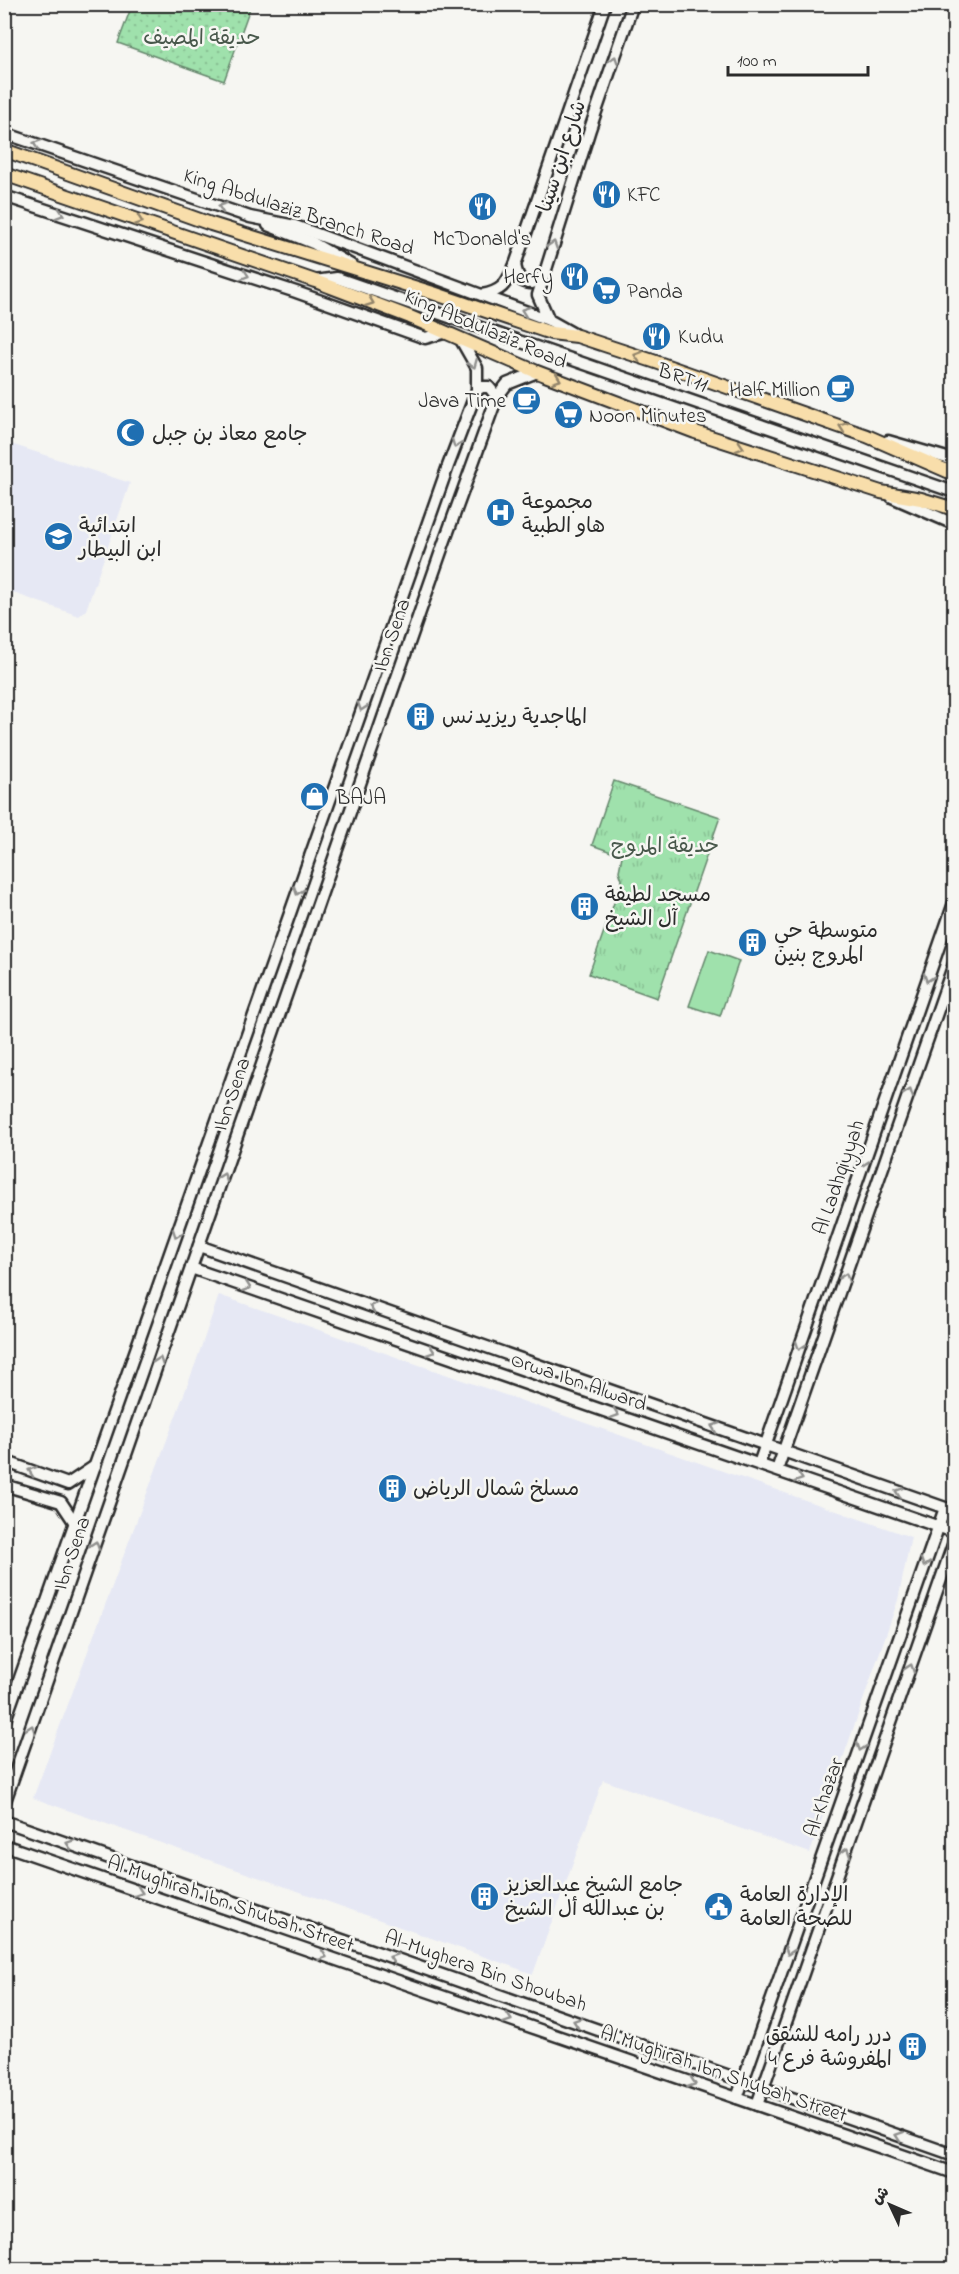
<svg xmlns="http://www.w3.org/2000/svg" width="959" height="2274" font-family="'Indie Flower','Playpen Sans Arabic',sans-serif">
<defs>
<pattern id="grass-dots" width="8" height="8" patternUnits="userSpaceOnUse" patternTransform="scale(1.5)"><rect width="8" height="8" fill="#9fe1ac"/><path d="M2 2h.1M6 6h.1" fill="none" stroke="#89c194" stroke-width="1.8" stroke-linecap="round"/></pattern>
<pattern id="park-tufts" width="24" height="20" patternUnits="userSpaceOnUse" patternTransform="scale(1.5)"><rect width="24" height="20" fill="#9fe1ac"/><path d="M3 7l-1-3M5 7V3M7 7l1-3M15 17l-1-3M17 17v-4M19 17l1-3" fill="none" stroke="#89c194"/></pattern>
</defs>
<rect width="100%" height="100%" fill="#f6f6f2"/>
<filter id="ink" filterUnits="userSpaceOnUse"><feTurbulence type="fractalNoise" baseFrequency=".0167" numOctaves="2"/><feDisplacementMap in="SourceGraphic" scale="12" xChannelSelector="R" yChannelSelector="G"/><feConvolveMatrix kernelMatrix="1 2 1 2 8 2 1 2 1" color-interpolation-filters="sRGB"/></filter>
<g filter="url(#ink)">
<g fill="#e6e8f4">
<polygon points="5,442 130,483 86,610 79,616 5,590"/>
<polygon points="219,1295 911,1537 898,1600 810,1853 603,1780 533,1974 33,1798 196,1362"/>
</g>
<polygon fill="url(#grass-dots)" stroke="#65866c" stroke-width="1.5" points="132,5 251,5 224,81 118,43"/>
<polygon fill="url(#park-tufts)" stroke="#65866c" stroke-width="1.5" points="614,781 720,817 657,998 589,974 622,880 619,871 622,856 592,845"/>
<polygon fill="#9fe1ac" stroke="#65866c" stroke-width="1.5" points="709,950 739,961 720,1016 689,1006"/>
<g fill="none" stroke-linecap="round" stroke-linejoin="round">
<defs>
<g id="secondary">
<polyline points="4,133 250,217 295,226 549,320 574,334"/>
<polyline points="4,196 296,292 425,338 444,333"/>
<polyline points="268,225 313,243 351,265"/>
<path d="M515,265c2,10 5,19 17,18l11,-7"/>
<polyline points="315,281 337,278 954,492"/>
<path d="M482,295c22,-4 24,-12 33,-30l90,-261"/>
<polyline points="549,320 538,295 590,129 633,4"/>
<polyline points="477,390 482,387 489,387 497,397"/>
<polyline points="888,441 954,460"/>
<polyline points="892,497 954,524"/>
<polyline points="199,1246 954,1511"/>
<polyline points="191,1268 954,1532"/>
<polyline points="4,1461 68,1484 95,1466"/>
<polyline points="759,1464 954,903"/>
<polyline points="777,1470 954,964"/>
<polyline points="4,1485 61,1502 75,1523"/>
<polyline points="4,1723 448,466 477,390 477,368 461,340"/>
<polyline points="4,1804 445,540 497,397 507,384 537,372"/>
<polyline points="4,1821 954,2155"/>
<polyline points="4,1845 954,2173"/>
<polyline points="737,2098 945,1508"/>
<polyline points="757,2105 954,1542"/>
</g>
<g id="primary">
<polyline points="4,150 211,224 433,293 551,333 577,336 653,361 867,436 954,474"/>
<polyline points="4,174 315,281 410,317 537,372 695,432 881,492 921,499 954,509"/>
</g>
</defs>
<use href="#secondary" stroke="#2b2b2b" stroke-width="15"/>
<use href="#primary" stroke="#2b2b2b" stroke-width="16"/>
<use href="#secondary" stroke="#f6f6f2" stroke-width="10"/>
<use href="#primary" stroke="#f8deab" stroke-width="12"/>
</g>
<defs><path id="oneway-chevron" d="M-2-3.5L2.5 0L-2 3.5" fill="none" stroke-width="1.6" stroke-linecap="round" stroke-linejoin="round" transform="scale(1.5)"/></defs>
<g stroke="#90908e">
<use href="#oneway-chevron" transform="translate(614 60) rotate(-71)"/>
<use href="#oneway-chevron" transform="translate(37 144) rotate(-161)"/>
<use href="#oneway-chevron" transform="translate(222 207) rotate(-160)"/>
<use href="#oneway-chevron" transform="translate(60 214) rotate(18)"/>
<use href="#oneway-chevron" transform="translate(553 245) rotate(-72)"/>
<use href="#oneway-chevron" transform="translate(245 275) rotate(18)"/>
<use href="#oneway-chevron" transform="translate(525 311) rotate(-160)"/>
<use href="#oneway-chevron" transform="translate(473 364) rotate(67)"/>
<use href="#oneway-chevron" transform="translate(456 444) rotate(111)"/>
<use href="#oneway-chevron" transform="translate(362 707) rotate(109)"/>
<use href="#oneway-chevron" transform="translate(298 891) rotate(109)"/>
<use href="#oneway-chevron" transform="translate(928 978) rotate(109)"/>
<use href="#oneway-chevron" transform="translate(909 1093) rotate(-71)"/>
<use href="#oneway-chevron" transform="translate(864 1162) rotate(109)"/>
<use href="#oneway-chevron" transform="translate(223 1177) rotate(-71)"/>
<use href="#oneway-chevron" transform="translate(177 1234) rotate(109)"/>
<use href="#oneway-chevron" transform="translate(845 1277) rotate(-71)"/>
<use href="#oneway-chevron" transform="translate(247 1287) rotate(19)"/>
<use href="#oneway-chevron" transform="translate(373 1307) rotate(-161)"/>
<use href="#oneway-chevron" transform="translate(800 1346) rotate(109)"/>
<use href="#oneway-chevron" transform="translate(431 1351) rotate(19)"/>
<use href="#oneway-chevron" transform="translate(159 1361) rotate(-71)"/>
<use href="#oneway-chevron" transform="translate(615 1414) rotate(19)"/>
<use href="#oneway-chevron" transform="translate(715 1427) rotate(-161)"/>
<use href="#oneway-chevron" transform="translate(32 1471) rotate(-161)"/>
<use href="#oneway-chevron" transform="translate(799 1478) rotate(19)"/>
<use href="#oneway-chevron" transform="translate(899 1492) rotate(-161)"/>
<use href="#oneway-chevron" transform="translate(95 1545) rotate(-71)"/>
<use href="#oneway-chevron" transform="translate(925 1563) rotate(109)"/>
<use href="#oneway-chevron" transform="translate(910 1668) rotate(-71)"/>
<use href="#oneway-chevron" transform="translate(31 1729) rotate(-71)"/>
<use href="#oneway-chevron" transform="translate(861 1747) rotate(109)"/>
<use href="#oneway-chevron" transform="translate(70 1844) rotate(-161)"/>
<use href="#oneway-chevron" transform="translate(846 1852) rotate(-71)"/>
<use href="#oneway-chevron" transform="translate(139 1892) rotate(19)"/>
<use href="#oneway-chevron" transform="translate(789 1951) rotate(109)"/>
<use href="#oneway-chevron" transform="translate(323 1956) rotate(19)"/>
<use href="#oneway-chevron" transform="translate(393 1958) rotate(-161)"/>
<use href="#oneway-chevron" transform="translate(508 2019) rotate(19)"/>
<use href="#oneway-chevron" transform="translate(577 2022) rotate(-161)"/>
<use href="#oneway-chevron" transform="translate(692 2083) rotate(19)"/>
<use href="#oneway-chevron" transform="translate(899 2136) rotate(-161)"/>
</g>
<g stroke="#92846b">
<use href="#oneway-chevron" transform="translate(139 221) rotate(19)"/>
<use href="#oneway-chevron" transform="translate(370 302) rotate(21)"/>
<use href="#oneway-chevron" transform="translate(638 356) rotate(-162)"/>
<use href="#oneway-chevron" transform="translate(557 379) rotate(21)"/>
<use href="#oneway-chevron" transform="translate(843 427) rotate(-160)"/>
<use href="#oneway-chevron" transform="translate(740 447) rotate(18)"/>
</g>
</g>
<defs>
<symbol id="restaurant-disc" viewBox="-11 -11 22 22"><circle r="9.5" fill="#1f6fb2" stroke="#f6f6f2"/><path d="M-5-6h1v4h1v-4h1v4h1v-4h1v5L-1.5 .5V6h-2V.5L-5-1ZM5-6V6H3V1.5H1.5Q1.5-4 5-6Z" fill="#fff"/></symbol>
<symbol id="supermarket-disc" viewBox="-11 -11 22 22"><circle r="9.5" fill="#1f6fb2" stroke="#f6f6f2"/><path d="M-6-5.5h2.5l.6 2H6L4.5 2H-2.5L-4.4-4H-6ZM-1.5 3.2a1.3 1.3 0 1 0 .1 0ZM3 3.2a1.3 1.3 0 1 0 .1 0Z" fill="#fff"/></symbol>
<symbol id="cafe-disc" viewBox="-11 -11 22 22"><circle r="9.5" fill="#1f6fb2" stroke="#f6f6f2"/><path d="M-5.5-4.5H6V0H3Q3 3.5 0 3.5H-2.5Q-5.5 3.5-5.5 0ZM3-3.2v2h1.7v-2ZM-6 4.5H4V6H-6Z" fill="#fff"/></symbol>
<symbol id="mosque-disc" viewBox="-11 -11 22 22"><circle r="9.5" fill="#1f6fb2" stroke="#f6f6f2"/><path d="M3.5-4.9A6 6 0 1 0 3.5 4.9A5 5 0 1 1 3.5-4.9Z" fill="#fff"/></symbol>
<symbol id="hospital-disc" viewBox="-11 -11 22 22"><circle r="9.5" fill="#1f6fb2" stroke="#f6f6f2"/><path d="M-5-5h3v3.5h4V-5h3V5h-3V1.5h-4V5h-3Z" fill="#fff"/></symbol>
<symbol id="school-disc" viewBox="-11 -11 22 22"><circle r="9.5" fill="#1f6fb2" stroke="#f6f6f2"/><path d="M0-5L7-2L0 1L-7-2ZM-4 1L0 2.5L4 1V4Q0 6-4 4Z" fill="#fff"/></symbol>
<symbol id="building-disc" viewBox="-11 -11 22 22"><circle r="9.5" fill="#1f6fb2" stroke="#f6f6f2"/><path d="M-4-6H4V6H1V3H-1V6H-4ZM-2.5-4.3h1.7v1.8h-1.7ZM.8-4.3h1.7v1.8H.8ZM-2.5-1h1.7V.8h-1.7ZM.8-1h1.7V.8H.8Z" fill="#fff"/></symbol>
<symbol id="shop-disc" viewBox="-11 -11 22 22"><circle r="9.5" fill="#1f6fb2" stroke="#f6f6f2"/><path d="M-5-2.5h2.3a2.7 3.5 0 0 1 5.4 0H5L5.5 6h-11ZM-1.5-2.5h3a1.5 2.3 0 0 0-3 0Z" fill="#fff"/></symbol>
<symbol id="civic-disc" viewBox="-11 -11 22 22"><circle r="9.5" fill="#1f6fb2" stroke="#f6f6f2"/><path d="M-.6-6.5H3V-4.5H.6V-3L4-1V1h2V6H-6V1h2V-1L-.6-3ZM-1.2 2.5V6h2.4V2.5Z" fill="#fff"/></symbol>
</defs>
<g fill-rule="evenodd">
<use href="#restaurant-disc" x="590" y="178" width="33" height="33"/>
<use href="#restaurant-disc" x="466" y="190" width="33" height="33"/>
<use href="#restaurant-disc" x="558" y="260" width="33" height="33"/>
<use href="#supermarket-disc" x="590" y="274" width="33" height="33"/>
<use href="#restaurant-disc" x="640" y="320" width="33" height="33"/>
<use href="#cafe-disc" x="824" y="372" width="33" height="33"/>
<use href="#cafe-disc" x="510" y="384" width="33" height="33"/>
<use href="#supermarket-disc" x="552" y="398" width="33" height="33"/>
<use href="#mosque-disc" x="114" y="416" width="33" height="33"/>
<use href="#hospital-disc" x="484" y="496" width="33" height="33"/>
<use href="#school-disc" x="42" y="520" width="33" height="33"/>
<use href="#building-disc" x="404" y="700" width="33" height="33"/>
<use href="#shop-disc" x="298" y="780" width="33" height="33"/>
<use href="#building-disc" x="568" y="890" width="33" height="33"/>
<use href="#building-disc" x="736" y="926" width="33" height="33"/>
<use href="#building-disc" x="376" y="1472" width="33" height="33"/>
<use href="#building-disc" x="468" y="1880" width="33" height="33"/>
<use href="#civic-disc" x="702" y="1890" width="33" height="33"/>
<use href="#building-disc" x="896" y="2030" width="33" height="33"/>
</g>
<g text-anchor="middle" stroke-width="5" stroke-linejoin="round" paint-order="stroke">
<g font-size="21" fill="#48584b" stroke="#f6f6f2">
<text x="202" y="44">حديقة المصيف</text>
<text x="665" y="852">حديقة المروج</text>
</g>
<g font-size="21" fill="#2b2b2b" stroke="#f6f6f2">
<text transform="translate(561 156) rotate(-72)" y="7">شارع ابن سينا</text>
<text transform="translate(299 211) rotate(18)" y="7">King Abdulaziz Branch Road</text>
<text transform="translate(486 328) rotate(23)" y="7">King Abdulaziz Road</text>
<text transform="translate(683 377) rotate(19)" y="7">BRT11</text>
<text transform="translate(391 635) rotate(-71)" y="7">Ibn Sena</text>
<text transform="translate(231 1094) rotate(-71)" y="7">Ibn Sena</text>
<text transform="translate(838 1177) rotate(-71)" y="7">Al Ladhqiyyah</text>
<text transform="translate(579 1381) rotate(19)" y="7">Orwa Ibn Alward</text>
<text transform="translate(71 1553) rotate(-71)" y="7">Ibn Sena</text>
<text transform="translate(823 1797) rotate(-71)" y="7">Al-Khazar</text>
<text transform="translate(231 1903) rotate(19)" y="7">Al Mughirah Ibn Shubah Street</text>
<text transform="translate(486 1970) rotate(19)" y="7">Al-Mughera Bin Shoubah</text>
<text transform="translate(724 2073) rotate(19)" y="7">Al Mughirah Ibn Shubah Street</text>
</g>
<g font-size="21" fill="#2b2b2b" stroke="#f6f6f2" text-anchor="start">
<text x="627" y="201">KFC</text>
<text x="482" y="245" text-anchor="middle">McDonald's</text>
<text x="553" y="283" text-anchor="end">Herfy</text>
<text x="627" y="298">Panda</text>
<text x="678" y="343">Kudu</text>
<text x="820" y="396" text-anchor="end">Half Million</text>
<text x="506" y="407" text-anchor="end">Java Time</text>
<text x="589" y="422">Noon Minutes</text>
<text x="152" y="440">جامع معاذ بن جبل</text>
<text x="522" y="508">مجموعة<tspan x="522" dy="24">هاو الطبية</tspan></text>
<text x="79" y="532">ابتدائية<tspan x="79" dy="24">ابن البيطار</tspan></text>
<text x="442" y="723">الماجدية ريزيدنس</text>
<text x="336" y="804">BAJA</text>
<text x="605" y="901">مسجد لطيفة<tspan x="605" dy="24">آل الشيخ</tspan></text>
<text x="774" y="937">متوسطة حي<tspan x="774" dy="24">المروج بنين</tspan></text>
<text x="413" y="1495">مسلخ شمال الرياض</text>
<text x="505" y="1891">جامع الشيخ عبدالعزيز<tspan x="505" dy="24">بن عبدالله أل الشيخ</tspan></text>
<text x="740" y="1901">الإدارة العامة<tspan x="740" dy="24">للصحة العامة</tspan></text>
<text x="892" y="2041" text-anchor="end">درر رامه للشقق<tspan x="892" dy="24">المفروشة فرع 4</tspan></text>
</g>
</g>
<rect width="959" height="2274" fill="none" stroke="#f6f6f2" stroke-width="24"/>
<rect x="12" y="12" width="935" height="2250" fill="none" stroke="#2b2b2b" stroke-width="2" filter="url(#ink)"/>
<g transform="translate(890 2205) rotate(314)" stroke="#f6f6f2" stroke-width="4.5" paint-order="stroke">
<path d="M0-4.5L10 22L0 15L-10 22Z" fill="#2b2b2b"/>
<text y="-9" font-size="16" font-weight="bold" text-anchor="middle" fill="#2b2b2b">ش</text>
</g>
<path d="M728 66v9h140v-9" fill="none" stroke="#2b2b2b" stroke-width="3"/>
<text x="737" y="66" font-size="18" fill="#2b2b2b" stroke="#f6f6f2" stroke-width="4.5" paint-order="stroke">100 m</text>
</svg>
